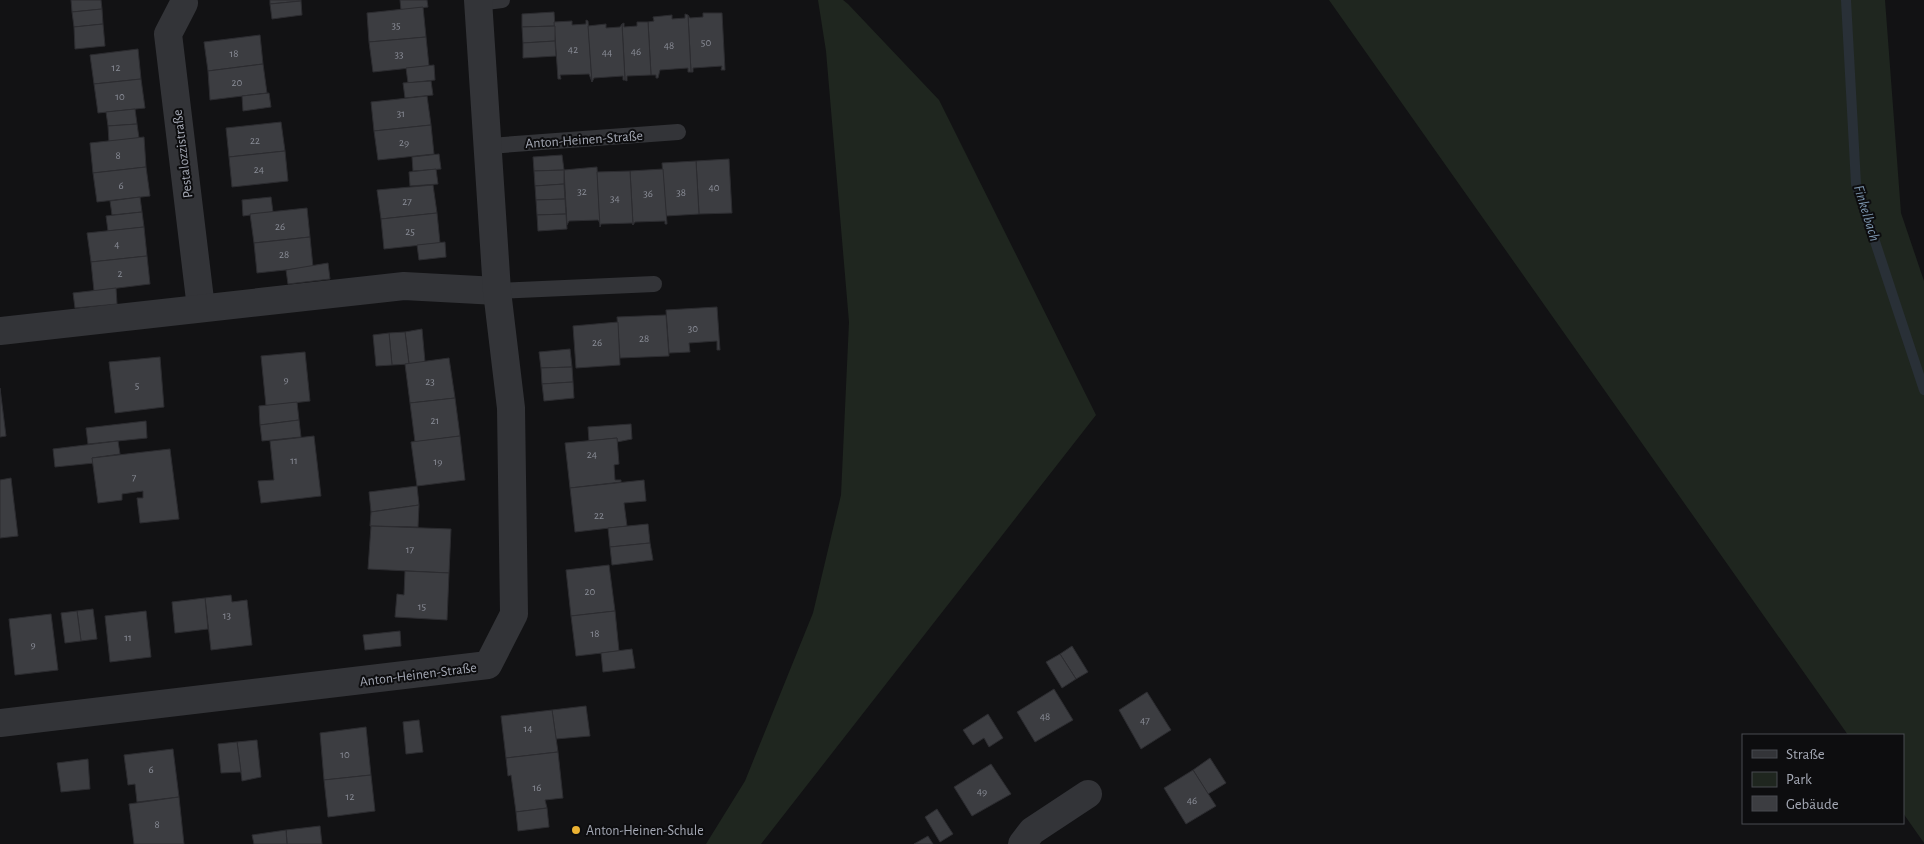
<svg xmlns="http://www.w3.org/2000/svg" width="1924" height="844" font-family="'Alegreya Sans',sans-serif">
<rect width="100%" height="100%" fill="#121214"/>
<g fill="#1f261f">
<polygon points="818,0 843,0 848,4 939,100 1096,415 761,844 706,844 745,781 813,613 841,495 849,322 826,51"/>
<polygon points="1329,0 1885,0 1901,213 1924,281 1924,843 1903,813 1903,735 1848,735"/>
</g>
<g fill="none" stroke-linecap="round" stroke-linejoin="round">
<polyline stroke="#293037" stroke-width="10" points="1846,0 1856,184 1924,390"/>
</g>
<g fill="#3c3d41" stroke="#2c2c30">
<polygon points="71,0 101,0 102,9 72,12"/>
<polygon points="270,0 301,0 301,1 270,4"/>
<polygon points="400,0 427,0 428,7 401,10"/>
<polygon points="301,1 302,15 272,19 270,4"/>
<polygon points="423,7 426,37 369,42 367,13"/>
<polygon points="102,9 103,24 74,27 72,12"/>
<polygon points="554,12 555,26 522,27 522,14"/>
<polygon points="703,13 722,13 725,70 721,70 722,66 693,68 693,72 691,72 688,15 690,18 703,17"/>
<polygon points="685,14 688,15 691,72 688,72 688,68 660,70 658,78 656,78 656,75 651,75 648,22 654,21 653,17 672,15 672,19 685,18"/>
<polygon points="586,20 588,21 592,82 589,74 560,75 561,79 558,79 554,22 572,21 572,25 586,24"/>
<polygon points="637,22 648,22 651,75 627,76 627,81 625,80 622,24 624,23 624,27 637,26"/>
<polygon points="103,24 105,46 75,49 74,27"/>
<polygon points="606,24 606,28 620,27 622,24 625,80 623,80 623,76 594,78 592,82 588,26"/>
<polygon points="555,26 555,41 523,43 522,27"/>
<polygon points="260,35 263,64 208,71 204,42"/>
<polygon points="426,37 429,66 373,72 369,42"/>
<polygon points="555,41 556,56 523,58 523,43"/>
<polygon points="138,49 141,79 94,84 90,55"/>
<polygon points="263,64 267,93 210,100 208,71"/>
<polygon points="434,65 435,80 408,83 406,68"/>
<polygon points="141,79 145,108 98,113 94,84"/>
<polygon points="431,81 433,95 405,98 403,83"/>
<polygon points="269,93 271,107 243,111 242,96"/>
<polygon points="427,96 431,125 374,131 371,102"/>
<polygon points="135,109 137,124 108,126 106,112"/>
<polygon points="281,122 285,151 229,157 226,128"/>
<polygon points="137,124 139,138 109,142 108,126"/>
<polygon points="431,125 434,154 378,160 374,131"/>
<polygon points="144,137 146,167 93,173 90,143"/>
<polygon points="285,151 288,181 232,187 229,157"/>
<polygon points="439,154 441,169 413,171 412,157"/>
<polygon points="562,155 564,170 534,171 533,157"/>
<polygon points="729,159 732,213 699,214 696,161"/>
<polygon points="696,161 699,214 666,216 662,163"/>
<polygon points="146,167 150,196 97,202 93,173"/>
<polygon points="597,167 600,223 598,220 569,221 567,225 564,170"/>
<polygon points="436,169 438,184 410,186 409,172"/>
<polygon points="663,169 667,224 665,224 665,221 635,222 633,225 630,171"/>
<polygon points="564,170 564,184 535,186 534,171"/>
<polygon points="630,171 633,225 632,223 601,224 600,227 597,172"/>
<polygon points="564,184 565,199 536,200 535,186"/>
<polygon points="433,185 437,213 381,219 377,190"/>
<polygon points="140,197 142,212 112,215 110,201"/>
<polygon points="271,197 273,212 243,216 242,200"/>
<polygon points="565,199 566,214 537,215 536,200"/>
<polygon points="307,208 310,237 254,243 250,214"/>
<polygon points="142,212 144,227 108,231 106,216"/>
<polygon points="437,213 440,243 384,249 381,219"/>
<polygon points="566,214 567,229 538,231 537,215"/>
<polygon points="144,227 147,256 91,262 87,233"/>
<polygon points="310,237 313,267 257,273 254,243"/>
<polygon points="445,242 446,257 419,260 417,245"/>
<polygon points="147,256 150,284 94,291 91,262"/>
<polygon points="328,263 330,279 288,284 286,270"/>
<polygon points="116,288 117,304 75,308 73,293"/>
<polygon points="717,307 720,350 717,350 717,341 689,343 690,352 669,353 666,310"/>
<polygon points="666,315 669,356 620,358 617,317"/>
<polygon points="618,322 620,365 576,368 573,326"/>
<polygon points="422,329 425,362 409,364 405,332"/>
<polygon points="405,332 409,364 392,365 389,333"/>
<polygon points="389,333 392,365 376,366 373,335"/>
<polygon points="570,349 572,367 541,368 539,352"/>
<polygon points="305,352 310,401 266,406 261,356"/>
<polygon points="160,357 164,407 115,413 109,362"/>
<polygon points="449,358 455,398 410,403 405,364"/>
<polygon points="572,367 573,382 542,384 541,368"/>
<polygon points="573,382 574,398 544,401 542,384"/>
<polygon points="0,388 6,436 0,437"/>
<polygon points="455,398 460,436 415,442 410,403"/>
<polygon points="297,402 299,420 260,425 259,406"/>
<polygon points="299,420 301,437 262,441 260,425"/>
<polygon points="146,421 147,438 88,444 86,428"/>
<polygon points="631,424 632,439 617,442 617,438 589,441 588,427"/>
<polygon points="314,436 321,496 261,503 258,481 274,480 270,441"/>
<polygon points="460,436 465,480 417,486 411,442"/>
<polygon points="617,438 619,464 614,465 615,480 621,480 621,482 570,488 565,443"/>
<polygon points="118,441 120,454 92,458 94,463 55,467 53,449"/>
<polygon points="170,449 179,519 140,523 137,498 143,498 143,491 122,494 122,500 98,503 92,458"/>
<polygon points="11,478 18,536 0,538 0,480"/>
<polygon points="644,480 646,501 624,503 627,526 575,532 570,488"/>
<polygon points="417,486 419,505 371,512 369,492"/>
<polygon points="419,505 418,527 370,526 371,512"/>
<polygon points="648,524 650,543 610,547 608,528"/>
<polygon points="371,526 451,529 449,573 368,569"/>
<polygon points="650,543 653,560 612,565 610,547"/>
<polygon points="609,565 615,611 571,616 566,570"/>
<polygon points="405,571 449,573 447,620 395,617 397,594 404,595"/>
<polygon points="231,595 232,602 247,600 252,645 211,650 205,598"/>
<polygon points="205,598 208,629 175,633 172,602"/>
<polygon points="93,609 97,639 81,641 77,611"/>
<polygon points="77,611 81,641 65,643 61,613"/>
<polygon points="146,611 151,657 110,662 105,616"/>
<polygon points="615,611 619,651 576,656 571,616"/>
<polygon points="51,614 58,670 15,675 9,619"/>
<polygon points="400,631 401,646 365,650 363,635"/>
<polygon points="1072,646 1088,672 1076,679 1060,654"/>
<polygon points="632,649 635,668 603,672 601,653"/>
<polygon points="1060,654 1076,679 1062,688 1046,662"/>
<polygon points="1054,689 1073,720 1035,742 1017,712"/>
<polygon points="1147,692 1171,730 1141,749 1119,710"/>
<polygon points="586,706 590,736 556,739 552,710"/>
<polygon points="552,710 558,752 506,758 501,716"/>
<polygon points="988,714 1003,738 989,747 984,738 973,745 963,730"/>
<polygon points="419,720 423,752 406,754 403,722"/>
<polygon points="366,727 371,775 324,780 320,733"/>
<polygon points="257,740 261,777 242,781 237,742"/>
<polygon points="237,742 241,772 221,773 218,744"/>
<polygon points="173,749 179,797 137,802 135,784 128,785 124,755"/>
<polygon points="558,752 563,798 545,800 547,808 516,812 511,775 508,776 506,758"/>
<polygon points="1210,758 1226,783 1208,794 1193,770"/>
<polygon points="88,759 90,789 61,792 57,763"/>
<polygon points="991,764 1011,794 972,816 954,787"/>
<polygon points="1193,770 1216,806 1186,824 1164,788"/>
<polygon points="371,775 375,811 328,817 324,780"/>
<polygon points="179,797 184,844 134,844 129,804"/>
<polygon points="547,808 549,827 518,831 516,812"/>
<polygon points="937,809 953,834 940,842 925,817"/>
<polygon points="320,826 322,844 287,844 286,830"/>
<polygon points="286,830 287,844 254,844 252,835"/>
<polygon points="928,836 933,844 914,844"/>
</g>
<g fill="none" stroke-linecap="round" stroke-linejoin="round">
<g stroke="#333438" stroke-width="16">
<polyline points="478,3 502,0"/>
<polyline points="489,146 678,132"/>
<polyline points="497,291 654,284"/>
</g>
<g stroke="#333438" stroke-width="28">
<polyline points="184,3 168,34 201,308"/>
<polyline points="0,331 404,286 497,291"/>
<polyline points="0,723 488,665 514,614 511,408 497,291 478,0"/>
<polyline points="1022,844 1032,831 1088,794"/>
</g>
</g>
<circle fill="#ebb233" stroke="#0d0d0f" stroke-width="2" cx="576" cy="830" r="5"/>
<g text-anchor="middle" stroke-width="4" stroke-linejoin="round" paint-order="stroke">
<g font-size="11" fill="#8a8d97">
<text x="396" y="29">35</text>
<text x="706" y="46">50</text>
<text x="669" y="49">48</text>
<text x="573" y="53">42</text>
<text x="636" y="55">46</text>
<text x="607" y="56">44</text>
<text x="234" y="57">18</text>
<text x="399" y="58">33</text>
<text x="116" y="71">12</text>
<text x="237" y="86">20</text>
<text x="120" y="100">10</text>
<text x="401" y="117">31</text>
<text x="255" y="144">22</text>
<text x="404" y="146">29</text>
<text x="118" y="159">8</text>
<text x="259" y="173">24</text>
<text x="121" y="189">6</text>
<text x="714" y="191">40</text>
<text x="582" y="195">32</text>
<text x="681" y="196">38</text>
<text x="648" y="197">36</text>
<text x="615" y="202">34</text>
<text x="407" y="205">27</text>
<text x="280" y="230">26</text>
<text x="410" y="235">25</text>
<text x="117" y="248">4</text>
<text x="284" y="258">28</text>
<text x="120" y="277">2</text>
<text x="693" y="332">30</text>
<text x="644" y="342">28</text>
<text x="597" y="346">26</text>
<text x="286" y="383">9</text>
<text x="430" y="385">23</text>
<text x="137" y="389">5</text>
<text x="435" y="424">21</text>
<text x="592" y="458">24</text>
<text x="294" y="464">11</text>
<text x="438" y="465">19</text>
<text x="134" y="481">7</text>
<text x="599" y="519">22</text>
<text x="410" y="553">17</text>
<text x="590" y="595">20</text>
<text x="422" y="610">15</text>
<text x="227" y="619">13</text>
<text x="595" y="637">18</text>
<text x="128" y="641">11</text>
<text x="33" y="648">9</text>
<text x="1045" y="720">48</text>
<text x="1145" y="724">47</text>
<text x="528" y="732">14</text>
<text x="345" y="758">10</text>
<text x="151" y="773">6</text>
<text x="537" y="791">16</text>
<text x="982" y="795">49</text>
<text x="350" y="800">12</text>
<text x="1192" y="804">46</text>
<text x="157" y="828">8</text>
</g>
<g font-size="14" fill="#a4a8b4" stroke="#0d0d0f">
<text transform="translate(584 139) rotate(-4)" y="5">Anton-Heinen-Straße</text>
<text transform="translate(182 154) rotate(-97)" y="5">Pestalozzistraße</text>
<text transform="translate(418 674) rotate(-7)" y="5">Anton-Heinen-Straße</text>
</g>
<g font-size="14" fill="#a4a8b4" stroke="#0d0d0f" text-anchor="start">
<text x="586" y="835">Anton-Heinen-Schule</text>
</g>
<g font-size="15" font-style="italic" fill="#7c95ae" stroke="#0d0d0f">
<text transform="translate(1867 213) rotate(73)" y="5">Finkelbach</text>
</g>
</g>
<rect x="1742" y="734" width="162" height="90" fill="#0d0d0f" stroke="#494b51"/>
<rect x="1752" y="750" width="25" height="8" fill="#333438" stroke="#494b51"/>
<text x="1786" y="759" font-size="15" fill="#a4a8b4">Straße</text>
<rect x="1752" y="772" width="25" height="15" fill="#1f261f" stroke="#494b51"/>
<text x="1786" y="784" font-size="15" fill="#a4a8b4">Park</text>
<rect x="1752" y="796" width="25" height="15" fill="#3c3d41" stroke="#494b51"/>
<text x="1786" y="809" font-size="15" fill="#a4a8b4">Gebäude</text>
</svg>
